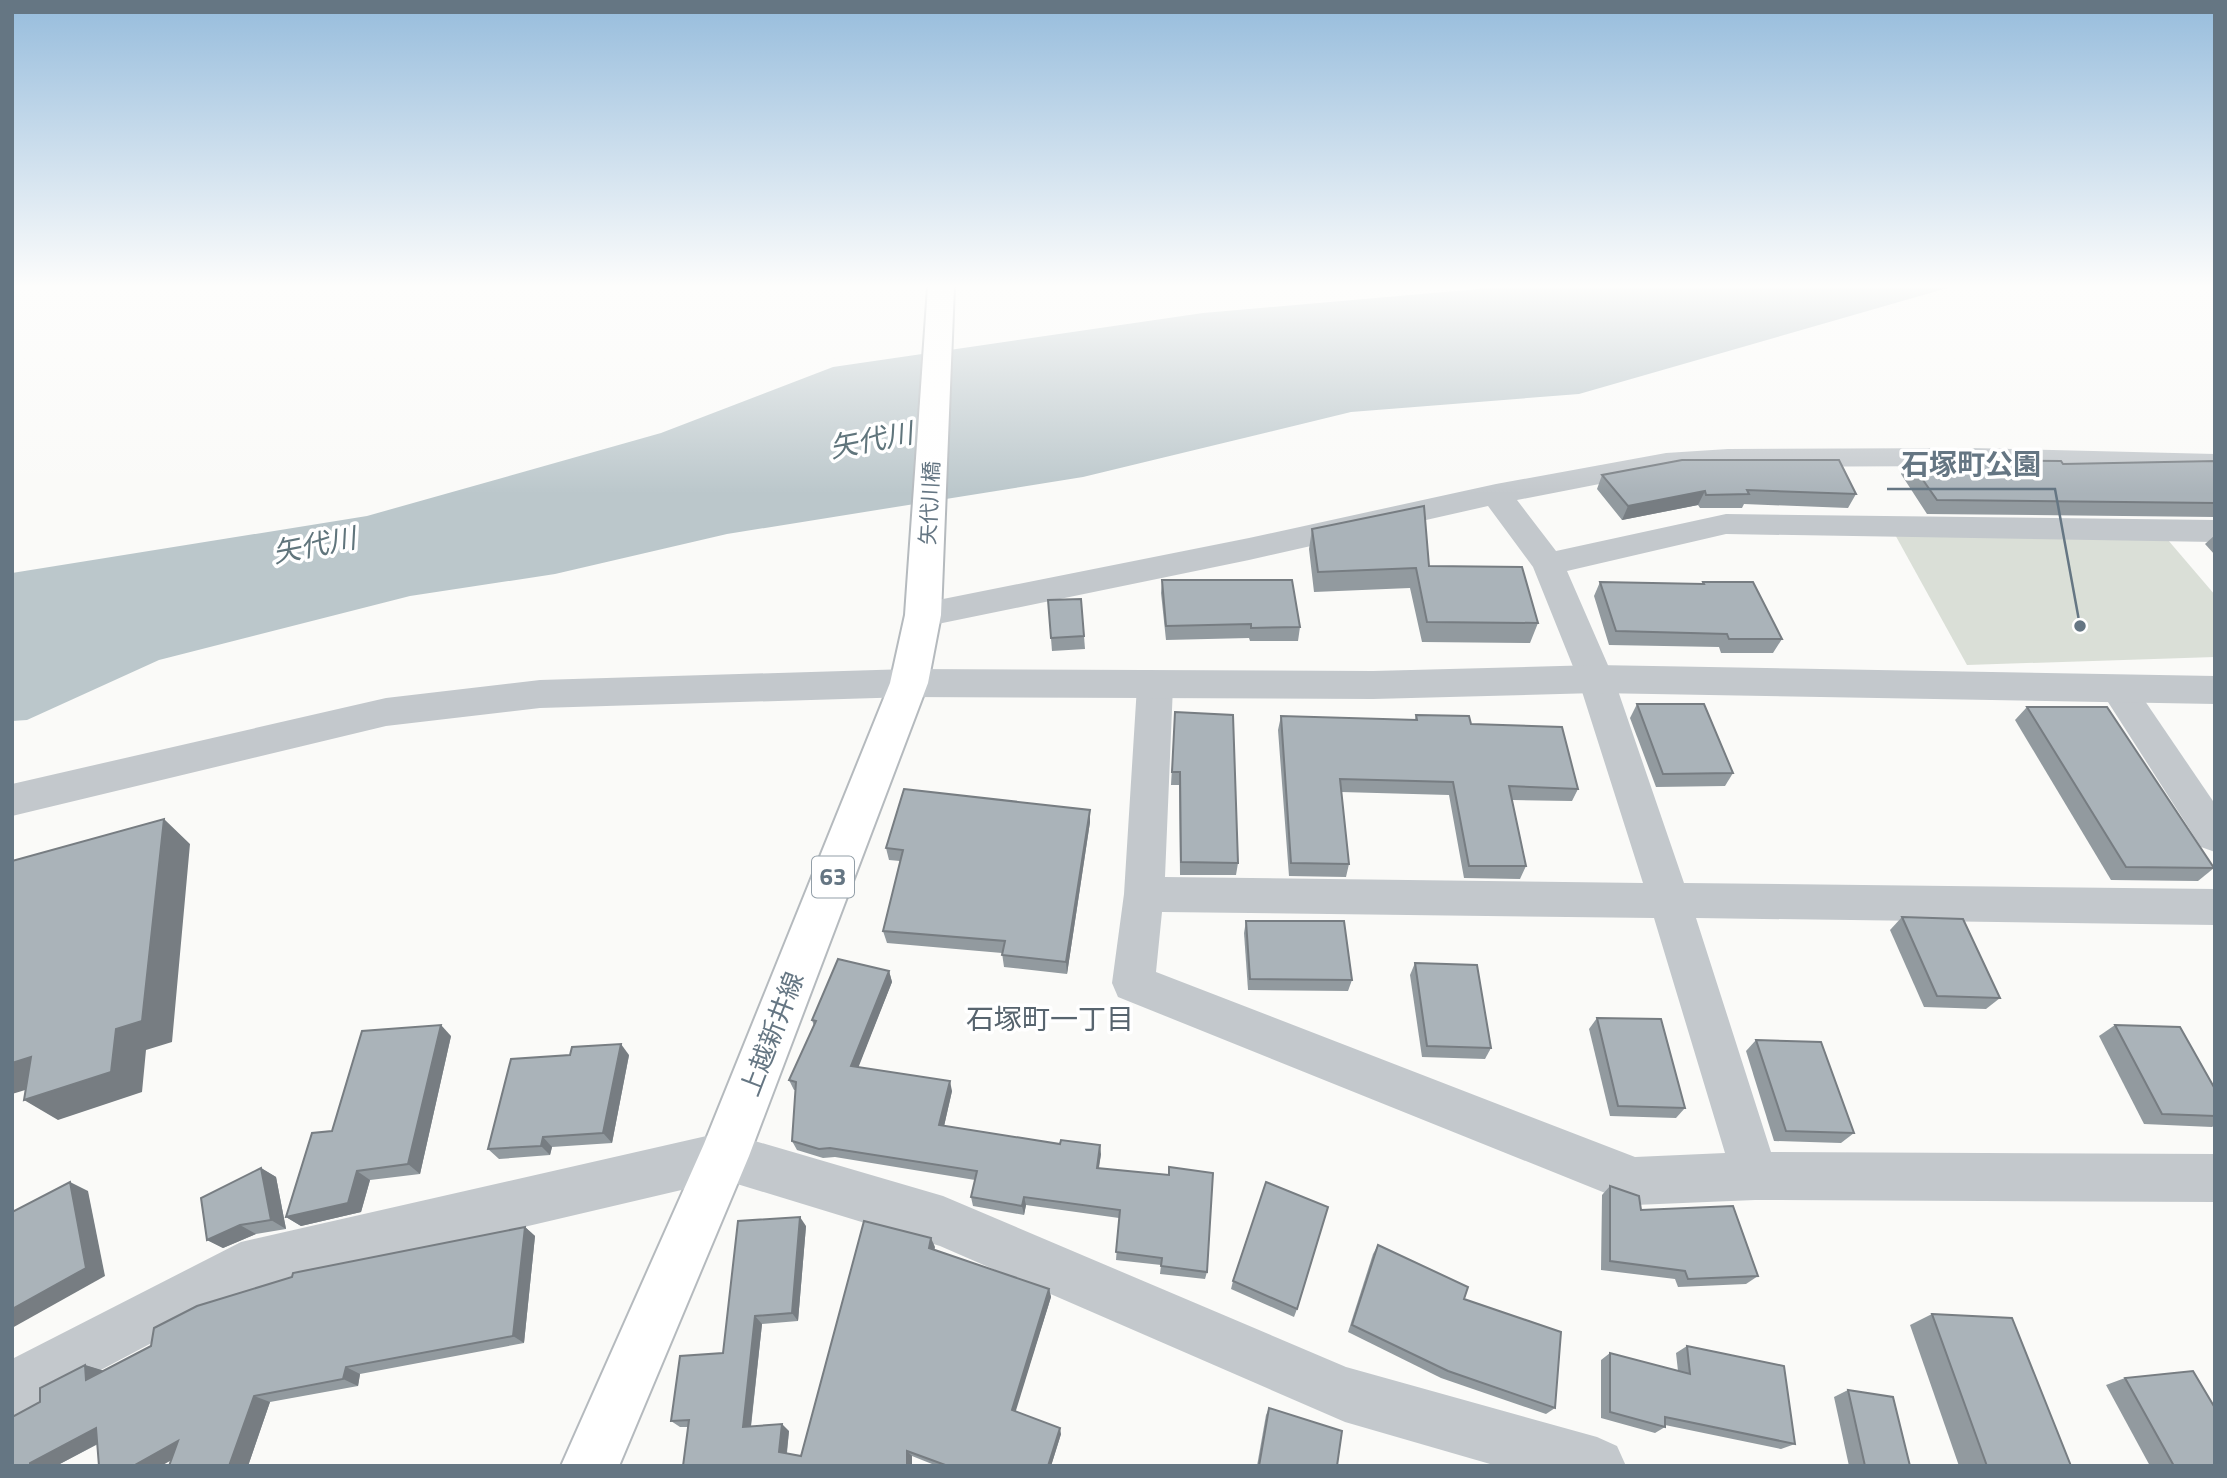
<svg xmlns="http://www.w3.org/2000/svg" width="2227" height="1478" font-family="'Titillium Web','Noto Sans JP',sans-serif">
<rect width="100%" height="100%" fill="#fafaf8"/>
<polygon fill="#dadfd7" points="1893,531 2162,533 2215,595 2215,657 1967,665"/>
<polygon fill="#bbc7cb" points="1501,287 1951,287 1579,394 1351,412 1083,477 727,534 555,574 410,596 159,660 27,720 12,721 12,573 367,516 661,433 833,367 1203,313"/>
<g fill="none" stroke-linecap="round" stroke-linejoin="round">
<defs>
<polygon id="primary" points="928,287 954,287 941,615 928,683 749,1156 619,1466 561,1466 704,1144 890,683 905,615"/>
</defs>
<use href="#primary" stroke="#b5babe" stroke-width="4"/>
<g fill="#c3c8cc" fill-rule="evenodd">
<path d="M1972,448l243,6v18l-243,-6 -244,1 -62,4 -149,29 39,51 170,-37 489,6v22l-489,-8 -159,37 47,108 70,204 531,6v36l-519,-7 75,234 444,2v48l-460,-2 -120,5 -517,-208 -6,-14 12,-89 13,-208 5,-9 13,-4 13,4 5,9 -8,191 478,6 -65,-204 -45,-112 -45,-61 -239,54 -326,67 -12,-4 -5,-8 5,-8 12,-4 326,-65 247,-54 170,-31 62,-4zM1162,912l492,6 71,235 -90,4 -479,-185z"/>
<polygon points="2117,675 2130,679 2215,804 2215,852 2201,847 2099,688 2104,679"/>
</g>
<g fill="#c3c8cc" fill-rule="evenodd">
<polygon points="1596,665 2215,676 2215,704 1596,693 1373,699 909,697 540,708 386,726 12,816 12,784 386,698 540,680 909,669 1373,671"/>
<polygon points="724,1132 943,1196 1346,1367 1597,1437 1617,1446 1626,1466 1497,1466 1345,1422 940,1246 724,1180 248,1292 12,1417 12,1359 241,1242"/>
</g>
<use href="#primary" fill="#fff" fill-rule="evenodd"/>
</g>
<g fill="#929a9f">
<polygon points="1909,460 2063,464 2215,461 2215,517 1927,514 1901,474"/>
<polygon points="1602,475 1856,494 1848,508 1744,504 1742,508 1700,508 1698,505 1622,520 1597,489"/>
<polygon points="1312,529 1429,566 1538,623 1530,643 1422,642 1410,588 1314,592 1309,549"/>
<polygon points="2215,535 2215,555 2205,544"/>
<polygon points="1162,580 1300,627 1298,641 1250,641 1249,638 1166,640 1161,593"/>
<polygon points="1600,582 1702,584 1703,582 1782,639 1773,653 1721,653 1719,647 1609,645 1594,596"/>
<polygon points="1048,600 1084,636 1085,649 1052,651"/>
<polygon points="1637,704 1733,773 1725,786 1656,787 1630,718"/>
<polygon points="2027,707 2214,868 2198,881 2111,880 2015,720"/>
<polygon points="1175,712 1238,863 1236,875 1180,875 1179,785 1171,785"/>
<polygon points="1416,715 1471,724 1578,789 1572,801 1512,800 1526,866 1520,879 1464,878 1449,795 1341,792 1349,864 1346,877 1289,876 1278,730 1281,716 1415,720"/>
<polygon points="1090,822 1067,974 1004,967 1002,953 887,943 883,931 900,861 889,860 886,848"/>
<polygon points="1902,917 2000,998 1986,1009 1924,1007 1890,930"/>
<polygon points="1246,921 1352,980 1348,991 1248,990 1244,933"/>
<polygon points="1415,963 1491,1048 1485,1059 1422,1057 1410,975"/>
<polygon points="889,971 892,982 858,1067 952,1091 944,1126 1101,1154 1099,1168 1207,1272 1205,1279 1160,1274 1161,1265 1116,1260 1119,1218 1026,1205 1024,1215 973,1206 971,1197 975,1180 835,1157 823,1158 797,1150 792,1141 796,1090 794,1090 789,1080 814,1026 812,1020"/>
<polygon points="1597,1018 1685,1108 1676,1118 1610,1116 1589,1029"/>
<polygon points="2115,1025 2215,1089 2215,1125 2212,1127 2144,1124 2099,1036"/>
<polygon points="451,1036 420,1174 370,1180 361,1212 301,1226 286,1217 332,1131"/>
<polygon points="1756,1040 1854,1133 1841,1143 1774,1141 1746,1051"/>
<polygon points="629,1055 612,1143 552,1147 550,1155 499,1159 488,1149"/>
<polygon points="261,1168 276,1177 286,1229 256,1234 223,1248 207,1240"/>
<polygon points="1610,1186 1641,1210 1758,1276 1746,1284 1678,1287 1675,1279 1601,1270 1602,1195"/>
<polygon points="806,1226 798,1321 762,1324 751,1427 789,1431 787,1453 801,1456 935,1247 934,1250 1049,1289 1051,1297 1015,1411 1061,1434 1051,1466 937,1466 912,1456 912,1466 683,1466 688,1427 680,1427 671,1421 723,1353"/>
<polygon points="525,1227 535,1236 524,1343 360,1374 358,1386 270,1402 248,1466 169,1466 171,1460 98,1444 56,1466 40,1402 85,1365 103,1371 151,1346"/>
<polygon points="1378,1245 1464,1299 1555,1408 1546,1414 1441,1378 1348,1332 1373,1254"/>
<polygon points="1233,1281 1297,1309 1294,1317 1231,1289"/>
<polygon points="1932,1314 2071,1466 1959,1466 1910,1325"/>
<polygon points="1687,1346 1795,1444 1781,1449 1665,1425 1665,1427 1655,1433 1601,1418 1601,1360 1610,1353 1678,1371 1676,1353"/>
<polygon points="2125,1378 2215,1466 2150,1466 2106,1385"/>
<polygon points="1848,1390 1910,1466 1849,1466 1834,1397"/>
<polygon points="1269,1408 1337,1466 1257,1466 1266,1415"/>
</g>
<g fill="#777d82">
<polygon points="1705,491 1698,505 1622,520 1628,506"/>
<polygon points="1090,810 1090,822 1067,974 1066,962"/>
<polygon points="164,819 190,844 172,1042 146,1050 142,1092 58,1120 24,1100 116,1029"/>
<polygon points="889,971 892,982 855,1076 851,1066"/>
<polygon points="441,1025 451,1036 420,1174 408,1164"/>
<polygon points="621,1044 629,1055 612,1143 603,1133"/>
<polygon points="31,1057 65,1078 12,1094 12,1063"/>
<polygon points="950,1081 952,1091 942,1135 939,1125"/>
<polygon points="543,1137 552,1147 550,1155 541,1146"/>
<polygon points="1100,1145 1101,1154 1097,1177 1097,1168"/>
<polygon points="261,1168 276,1177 286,1229 271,1220"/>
<polygon points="357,1171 370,1180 361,1212 301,1226 286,1217"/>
<polygon points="70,1182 88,1191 105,1276 12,1328 12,1309"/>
<polygon points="1024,1197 1026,1205 1024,1215 1022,1206"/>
<polygon points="800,1217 806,1226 798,1321 792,1313"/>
<polygon points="240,1225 256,1234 223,1248 207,1240"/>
<polygon points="525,1227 535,1236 524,1343 513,1336"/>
<polygon points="931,1238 935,1247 932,1258 929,1248"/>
<polygon points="1049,1289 1051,1297 1014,1417 1012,1410"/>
<polygon points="755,1316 762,1324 750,1433 743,1427"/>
<polygon points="85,1365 105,1371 86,1380"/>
<polygon points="346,1367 360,1374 358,1386 343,1379"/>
<polygon points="254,1396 270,1402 248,1466 229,1466"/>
<polygon points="782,1424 789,1431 786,1458 779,1452"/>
<polygon points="96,1428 116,1434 56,1466 30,1466 30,1463"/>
<polygon points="1060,1428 1061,1434 1051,1466 1048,1466"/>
<polygon points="178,1441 197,1446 161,1466 133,1466"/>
<polygon points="907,1451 912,1456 912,1466 907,1466"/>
</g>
<g fill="#aab3b9" stroke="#777d82" stroke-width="2">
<polygon points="1682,460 1839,460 1856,494 1747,490 1749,494 1706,495 1705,491 1628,506 1602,475"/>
<polygon points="1909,460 2061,461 2063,464 2215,461 2215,503 1937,500"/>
<polygon points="1424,506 1429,566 1522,567 1538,623 1427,622 1416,568 1318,572 1312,529"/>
<polygon points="1162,580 1292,580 1300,627 1251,628 1251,624 1166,626"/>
<polygon points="1600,582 1704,584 1703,582 1753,582 1782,639 1729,639 1727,634 1616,631"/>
<polygon points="1081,599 1084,636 1051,638 1048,600"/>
<polygon points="1637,704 1704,704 1733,773 1663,774"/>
<polygon points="2027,707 2107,707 2214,868 2126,867"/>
<polygon points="1175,712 1233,715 1238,863 1181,862 1180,772 1172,772"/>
<polygon points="1416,715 1469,716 1471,724 1562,727 1578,789 1509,786 1526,866 1469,866 1453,782 1340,779 1349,864 1291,863 1281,716 1417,720"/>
<polygon points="904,789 1090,810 1066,962 1002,955 1005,941 883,931 903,850 886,848"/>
<polygon points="164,819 142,1021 116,1029 111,1072 24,1100 31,1057 12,1063 12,861"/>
<polygon points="1902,917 1963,919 2000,998 1937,996"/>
<polygon points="1246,921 1344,921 1352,980 1250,979"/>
<polygon points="838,959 889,971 851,1066 950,1081 939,1125 1060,1144 1061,1140 1100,1145 1097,1168 1169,1175 1169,1167 1213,1173 1207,1272 1161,1266 1162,1258 1116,1252 1120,1210 1024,1197 1022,1206 971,1197 977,1171 830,1148 819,1149 792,1141 796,1082 789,1080 816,1021 812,1020"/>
<polygon points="1415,963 1477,965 1491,1048 1427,1046"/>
<polygon points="1597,1018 1661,1019 1685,1108 1618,1106"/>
<polygon points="441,1025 408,1164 357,1171 348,1203 286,1217 312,1133 332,1131 362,1031"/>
<polygon points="2115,1025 2180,1027 2215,1089 2215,1116 2162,1114"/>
<polygon points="1756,1040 1821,1042 1854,1133 1786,1131"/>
<polygon points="621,1044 603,1133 543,1137 541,1146 488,1149 511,1059 570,1055 572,1047"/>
<polygon points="261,1168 271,1220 240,1225 207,1240 201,1198"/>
<polygon points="70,1182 86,1268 12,1309 12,1212"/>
<polygon points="1266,1182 1328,1207 1297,1309 1233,1281"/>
<polygon points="1610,1186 1639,1196 1641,1210 1733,1206 1758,1276 1688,1279 1685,1271 1610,1261"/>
<polygon points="800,1217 792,1313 755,1316 743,1427 782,1424 779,1452 801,1456 864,1221 931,1238 929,1248 1049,1289 1012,1410 1060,1428 1048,1466 948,1466 907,1451 907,1466 683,1466 689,1420 671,1421 680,1356 723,1353 738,1221"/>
<polygon points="525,1227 513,1336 346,1367 343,1379 254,1396 229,1466 169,1466 178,1441 133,1466 99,1466 96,1428 30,1463 30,1466 12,1466 12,1417 40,1402 40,1388 85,1365 86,1380 151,1346 154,1328 197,1306 292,1277 293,1273"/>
<polygon points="1378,1245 1468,1287 1464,1299 1561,1332 1555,1408 1448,1371 1352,1325"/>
<polygon points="1932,1314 2012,1318 2071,1466 1987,1466"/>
<polygon points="1687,1346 1784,1366 1795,1444 1665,1417 1665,1427 1610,1412 1610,1353 1690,1374"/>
<polygon points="2193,1371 2215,1408 2215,1466 2174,1466 2125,1378"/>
<polygon points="1848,1390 1893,1397 1910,1466 1865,1466"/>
<polygon points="1269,1408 1342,1431 1337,1466 1259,1466"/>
</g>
<linearGradient id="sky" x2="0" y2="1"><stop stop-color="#96bcdc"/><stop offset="0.58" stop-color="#fdfdfc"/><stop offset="1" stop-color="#fdfdfc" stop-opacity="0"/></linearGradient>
<rect width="2227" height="494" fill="url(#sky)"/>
<g text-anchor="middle" stroke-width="7" stroke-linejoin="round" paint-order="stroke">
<g font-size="21" fill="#657683" stroke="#fff">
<text transform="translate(930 503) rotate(-87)" y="7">矢代川橋</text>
</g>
<rect fill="#fff" stroke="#939fa8" stroke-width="2" x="812" y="856.5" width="42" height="41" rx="5"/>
<g font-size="24" font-weight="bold" fill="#657683">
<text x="833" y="885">63</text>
</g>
<g font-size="26" fill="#657683" stroke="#fff">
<text transform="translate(772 1034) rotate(-69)" y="9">上越新井線</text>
</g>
<g font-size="28" font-style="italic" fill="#60757c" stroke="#fff">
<text transform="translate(871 440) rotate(-11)" y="10">矢代川</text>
<text transform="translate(314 545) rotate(-11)" y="10">矢代川</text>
</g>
<g font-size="28" fill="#57646e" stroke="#fff">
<text x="1050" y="1029">石塚町一丁目</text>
</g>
</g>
<path fill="none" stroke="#657683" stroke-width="2.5" d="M2080 626L2055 489H1887"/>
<circle fill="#657683" stroke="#fff" stroke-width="2.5" cx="2080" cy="626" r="7"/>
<g font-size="28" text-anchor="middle" font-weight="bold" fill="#657683" stroke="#fff" stroke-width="7" stroke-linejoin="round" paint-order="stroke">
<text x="1971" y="474">石塚町公園</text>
</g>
<rect width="2227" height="1478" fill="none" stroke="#657683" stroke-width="28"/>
</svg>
